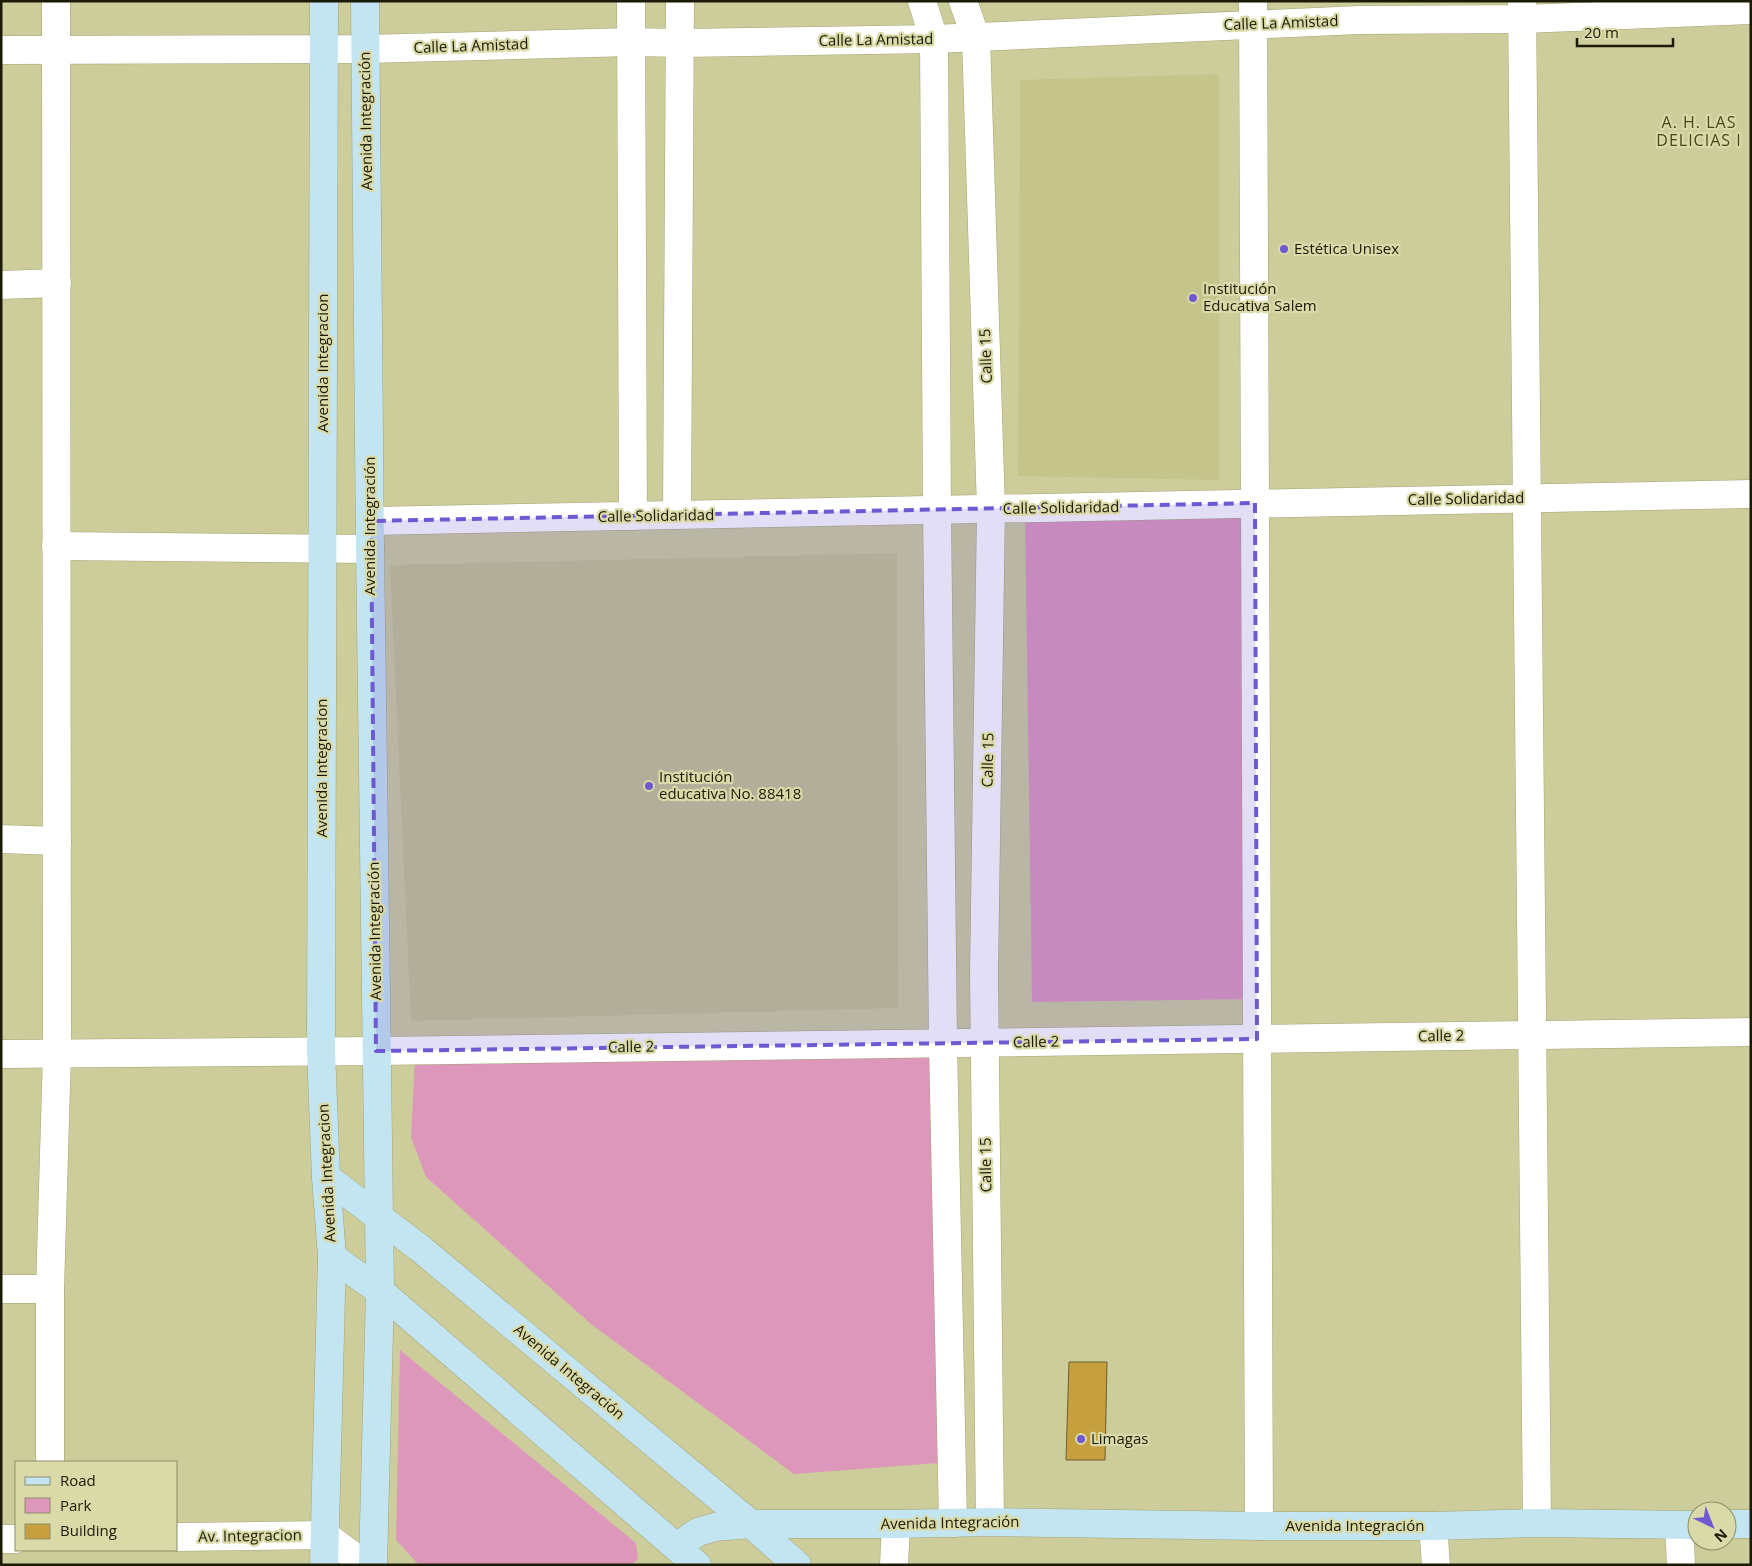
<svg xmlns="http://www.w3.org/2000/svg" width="1752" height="1566" font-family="'Open Sans',sans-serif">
<rect width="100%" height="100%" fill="#cdcd9b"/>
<g fill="#c5c48b">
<polygon points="1219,74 1219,480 1018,476 1020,80"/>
<polygon points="897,553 898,1008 411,1021 390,565"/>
</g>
<g fill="#dd97bb">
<polygon points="1256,510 1257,999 1032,1002 1025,514"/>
<polygon points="931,1048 938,1463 794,1474 591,1324 426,1177 411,1137 415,1059"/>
<polygon points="400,1350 636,1543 638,1559 632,1565 419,1565 396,1540"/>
</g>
<polygon fill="#c6a03f" stroke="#6e5c30" points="1069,1362 1107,1362 1105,1460 1066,1460"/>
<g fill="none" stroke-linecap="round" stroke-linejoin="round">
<defs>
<g id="minor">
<polyline points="631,1 633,516"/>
<polyline points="922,1 934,39 937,510 943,1043 953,1523"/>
<polyline points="963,1 976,38 991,509 984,973 990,1522"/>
<polyline points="1253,1 1259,1526"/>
<polyline points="1522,2 1537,1523"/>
<polyline points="1,50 365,49 632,42 681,43 934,39 1359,20 1522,19 1751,10"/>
<polyline points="1,285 57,283"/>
<polyline points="677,515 680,1"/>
<polyline points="371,521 1751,494"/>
<polyline points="56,546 370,549"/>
<polyline points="1,839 57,841"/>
<polyline points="1,1054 376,1051 1751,1032"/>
<polyline points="1,1289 50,1289"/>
<polyline points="50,1462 50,1289 57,1053 56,1"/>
<polyline points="1679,1525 1681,1565"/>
<polyline points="1433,1526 1436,1565"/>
<polyline points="176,1537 325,1535 365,1565"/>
<polyline points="1,1539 16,1539"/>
<polyline points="894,1565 896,1524"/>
</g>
<g id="secondary">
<polyline points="324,1 321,1051 326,1177 332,1257 324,1565"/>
<polyline points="365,1 370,549 380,1291 373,1565"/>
<polyline points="326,1177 421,1249 751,1524 797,1565"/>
<polyline points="332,1257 380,1291 697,1565"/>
<polyline points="1727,1524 1751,1524"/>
<polyline points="680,1550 689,1538 698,1532 715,1527 751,1524 896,1524 990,1522 1259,1526 1433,1526 1537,1523 1697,1525"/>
</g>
</defs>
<use href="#minor" stroke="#a4a373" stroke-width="29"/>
<use href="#secondary" stroke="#a4a373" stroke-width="29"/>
<use href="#minor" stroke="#fff" stroke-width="28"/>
<use href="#secondary" stroke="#c3e5f1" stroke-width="28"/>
</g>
<path fill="#6f59d2" fill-opacity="0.2" stroke="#6f59d2" stroke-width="4" stroke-dasharray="10 6" stroke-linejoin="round" d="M1255,503l2,536 -881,12 -5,-530z"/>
<g fill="#6f59d2" stroke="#dadaa8" stroke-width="2">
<circle cx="1284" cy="249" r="5"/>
<circle cx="1193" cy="298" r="5"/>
<circle cx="649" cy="786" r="5"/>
<circle cx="1081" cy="1439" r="5"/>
</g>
<g text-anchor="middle" stroke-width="4.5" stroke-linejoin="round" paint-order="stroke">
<g font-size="15" fill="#1a1a07" stroke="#dadaa8">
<text transform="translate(1281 23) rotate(-2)" y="5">Calle La Amistad</text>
<text transform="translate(876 40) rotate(-1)" y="5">Calle La Amistad</text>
<text transform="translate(471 46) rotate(-2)" y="5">Calle La Amistad</text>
<text transform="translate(366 121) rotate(-91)" y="5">Avenida Integración</text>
<text transform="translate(986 356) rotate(-92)" y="5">Calle 15</text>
<text transform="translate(323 363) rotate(-90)" y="5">Avenida Integracion</text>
<text transform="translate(1466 499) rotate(-1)" y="5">Calle Solidaridad</text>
<text transform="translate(1061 508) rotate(-1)" y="5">Calle Solidaridad</text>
<text transform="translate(656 516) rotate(-1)" y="5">Calle Solidaridad</text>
<text transform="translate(370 526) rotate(-90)" y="5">Avenida Integración</text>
<text transform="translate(988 760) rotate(-89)" y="5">Calle 15</text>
<text transform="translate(322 768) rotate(-90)" y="5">Avenida Integracion</text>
<text transform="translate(375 931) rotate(-91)" y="5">Avenida Integración</text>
<text transform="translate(1441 1036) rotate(-1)" y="5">Calle 2</text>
<text transform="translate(1036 1042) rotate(-1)" y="5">Calle 2</text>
<text transform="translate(631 1047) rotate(-1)" y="5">Calle 2</text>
<text transform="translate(986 1165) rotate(-91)" y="5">Calle 15</text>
<text transform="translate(327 1173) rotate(-93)" y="5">Avenida Integracion</text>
<text transform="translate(569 1372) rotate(40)" y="5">Avenida Integración</text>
<text transform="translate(950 1523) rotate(-1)" y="5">Avenida Integración</text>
<text x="1355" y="1531">Avenida Integración</text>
<text transform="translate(250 1536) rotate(-1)" y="5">Av. Integracion</text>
</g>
<g font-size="15" fill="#1a1a07" stroke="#dadaa8" text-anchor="start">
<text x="1294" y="254">Estética Unisex</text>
<text x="1203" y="294">Institución<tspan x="1203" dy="17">Educativa Salem</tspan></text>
<text x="659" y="782">Institución<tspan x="659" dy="17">educativa No. 88418</tspan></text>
<text x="1091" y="1444">Limagas</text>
</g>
<g font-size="16" letter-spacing="1" fill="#49471a" stroke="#dadaa8">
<text x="1699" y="128">A. H. LAS<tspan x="1699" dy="18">DELICIAS I</tspan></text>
</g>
</g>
<rect width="1752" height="1566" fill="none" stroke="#1a1a07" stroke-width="5"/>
<rect x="15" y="1461" width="162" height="90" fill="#dadaa8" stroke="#8d8d68"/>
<rect x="25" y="1477" width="25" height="8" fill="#c3e5f1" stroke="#8d8d68"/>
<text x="60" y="1486" font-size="15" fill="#1a1a07">Road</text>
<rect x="25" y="1498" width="25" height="15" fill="#dd97bb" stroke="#8d8d68"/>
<text x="60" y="1511" font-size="15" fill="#1a1a07">Park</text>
<rect x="25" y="1524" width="25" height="15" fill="#c6a03f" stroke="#8d8d68"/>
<text x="60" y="1536" font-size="15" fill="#1a1a07">Building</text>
<g transform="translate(1712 1526) rotate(137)"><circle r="24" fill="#dadaa8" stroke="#8d8d68"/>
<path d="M0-4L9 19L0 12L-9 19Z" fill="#6f59d2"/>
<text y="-8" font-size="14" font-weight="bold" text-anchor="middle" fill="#1a1a07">N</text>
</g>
<path d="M1577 38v8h96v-8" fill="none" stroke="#1a1a07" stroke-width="2.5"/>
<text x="1584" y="38" font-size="15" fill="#1a1a07" stroke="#dadaa8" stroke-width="4" paint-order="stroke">20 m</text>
</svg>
